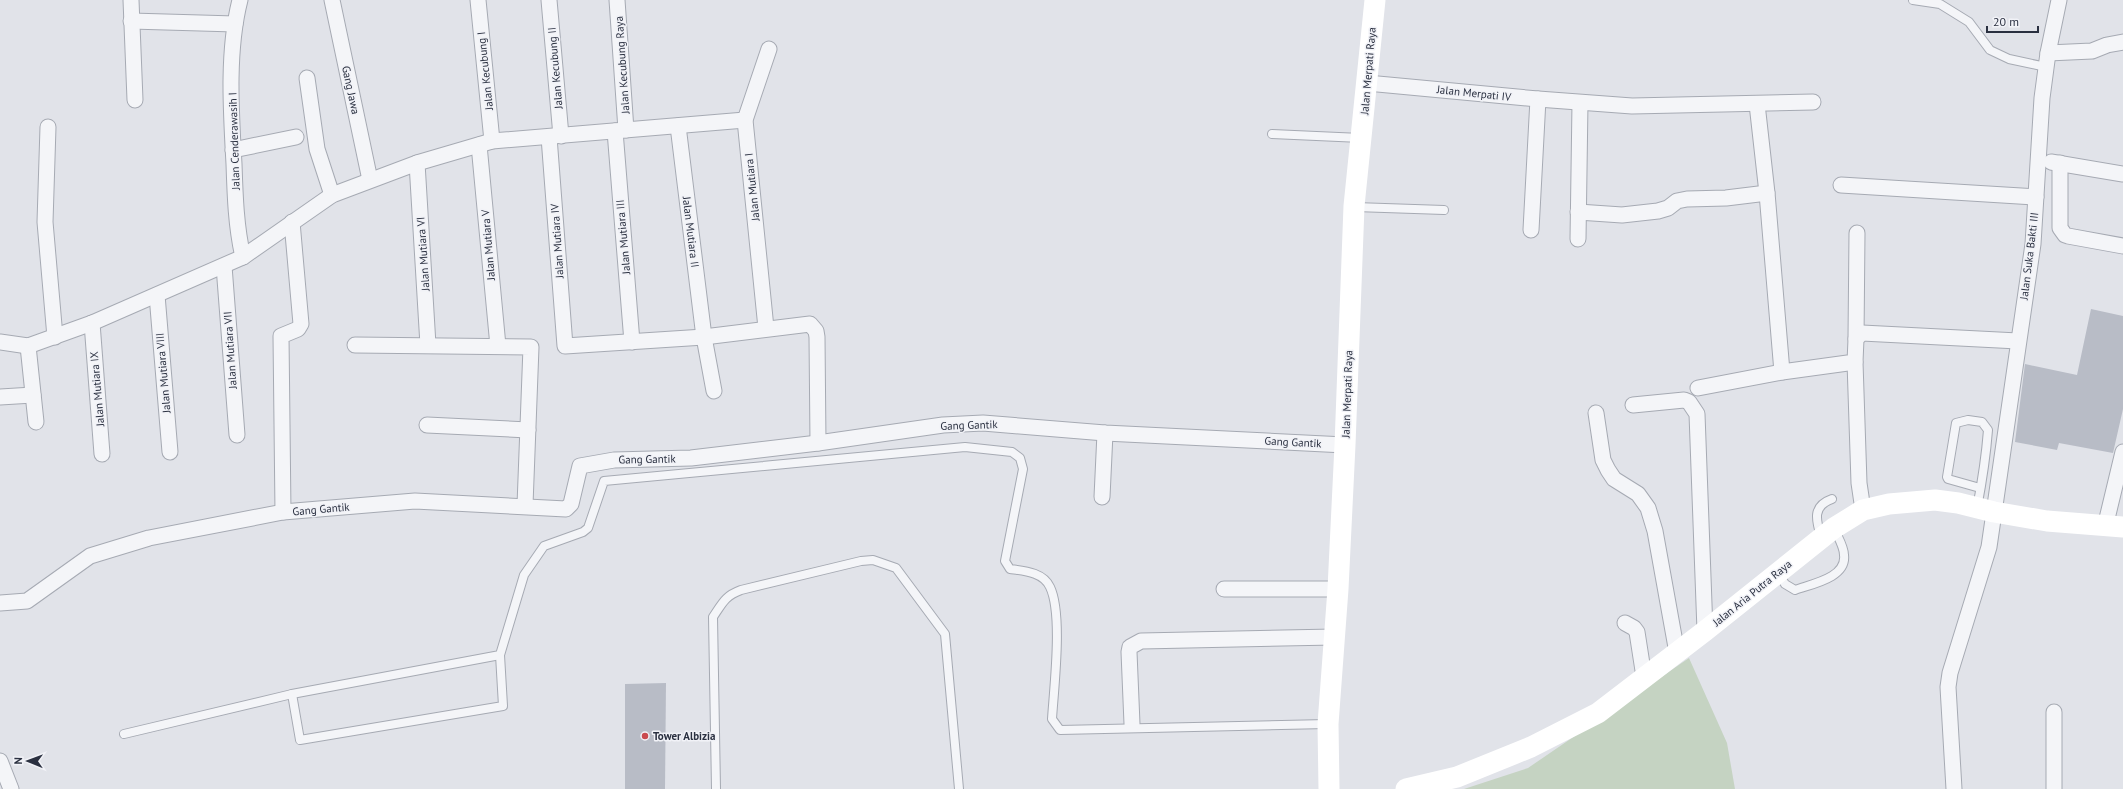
<svg xmlns="http://www.w3.org/2000/svg" width="2123" height="789" font-family="'PT Sans',sans-serif">
<rect width="100%" height="100%" fill="#e1e3e9"/>
<polygon fill="#c5d3c2" points="1689,658 1727,743 1735,789 1464,789 1528,768"/>
<g fill="#b8bcc6">
<polygon points="2091,309 2123,316 2123,409 2113,453 2059,443 2057,450 2015,442 2025,364 2077,375"/>
<polygon points="666,683 665,789 625,789 625,684"/>
</g>
<g fill="none" stroke-linecap="round" stroke-linejoin="round">
<defs>
<g id="service">
<polyline points="1913,0 1940,4 1969,22 1990,50 2009,59 2046,67"/>
<polyline points="1272,134 1361,138"/>
<polyline points="1355,207 1444,210"/>
<path d="M1977,508c5,-26 9,-52 11,-78l-6,-8 -14,-2 -12,3 -9,54 1,2 32,9"/>
<path d="M1821,537c-5,-17 -9,-31 11,-38"/>
<path d="M1778,573l7,11 10,6c16,-6 52,-12 49,-35 0,-9 -7,-19 -10,-27"/>
<polyline points="292,694 300,740 503,706 500,655"/>
<path d="M124,734l168,-40 208,-39 24,-80 20,-29 39,-14 5,-4 16,-47 361,-34 47,5 8,6 3,11 -18,92 5,8c14,2 33,3 40,18 13,27 4,100 2,132l8,11 267,-6"/>
<path d="M716,789l-3,-172c10,-15 12,-21 28,-27l120,-29 12,-1 23,8 49,66 14,155"/>
</g>
<g id="minor">
<polyline points="131,0 135,100"/>
<path d="M240,0c-13,51 -9,111 -6,164 1,31 2,63 9,93"/>
<polyline points="332,0 370,180"/>
<polyline points="478,0 492,141"/>
<polyline points="549,0 561,136"/>
<polyline points="617,0 626,130"/>
<polyline points="131,21 235,24"/>
<polyline points="2048,53 2092,51 2107,45 2123,42"/>
<polyline points="307,78 317,149 332,195"/>
<polyline points="1367,83 1538,99 1632,106 1813,102"/>
<polyline points="1757,104 1767,193 1782,372"/>
<polyline points="678,126 704,337 714,391"/>
<polyline points="48,127 45,222 55,337"/>
<polyline points="615,131 632,342"/>
<polyline points="549,137 565,346 704,337 810,324 816,331 817,337 818,443"/>
<polyline points="479,145 498,346"/>
<polyline points="233,150 296,137"/>
<polyline points="2051,162 2123,174"/>
<polyline points="417,163 428,345"/>
<polyline points="2060,163 2060,228 2065,235 2068,236 2123,246"/>
<polyline points="1841,185 2036,197"/>
<polyline points="1578,212 1622,215 1658,211 1668,208 1677,201 1687,199 1726,198 1767,193"/>
<polyline points="1531,230 1538,99"/>
<polyline points="1578,239 1580,103"/>
<polyline points="224,266 237,435"/>
<polyline points="157,295 170,452"/>
<polyline points="92,323 102,454"/>
<polyline points="766,328 745,120 769,49"/>
<polyline points="1856,339 1857,233"/>
<polyline points="0,342 28,346 92,323 243,257 332,195 417,163 492,141 745,120"/>
<polyline points="355,345 531,347 525,505"/>
<polyline points="28,346 36,422"/>
<polyline points="1855,362 1859,483 1863,510"/>
<polyline points="1698,388 1782,372 1855,362 1856,339 1862,333 2018,341"/>
<polyline points="0,397 33,395"/>
<polyline points="1633,405 1684,400 1689,402 1697,414 1705,631"/>
<polyline points="1596,413 1603,460 1608,470 1614,479 1638,494 1648,508 1655,531 1677,653"/>
<polyline points="427,425 528,430"/>
<polyline points="1102,497 1105,433"/>
<polyline points="283,512 281,336 298,329 301,324 292,222"/>
<polyline points="2105,527 2123,452"/>
<polyline points="1224,589 1338,589"/>
<polyline points="0,603 27,601 90,556 149,538 283,512 415,501 566,509 571,504 580,466 614,460 691,458 818,443 943,425 983,423 1105,433 1345,445"/>
<polyline points="1625,623 1634,628 1637,632 1644,677"/>
<polyline points="2054,712 2054,789"/>
<polyline points="1132,724 1129,652 1130,647 1141,641 1334,637"/>
<polyline points="0,761 11,789"/>
<polyline points="1954,789 1948,687 1950,673 1989,547 2033,244 2042,98 2048,53 2059,0"/>
</g>
</defs>
<use href="#service" stroke="#a6aab3" stroke-width="10"/>
<use href="#minor" stroke="#a6aab3" stroke-width="17"/>
<use href="#service" stroke="#f4f5f8" stroke-width="8"/>
<use href="#minor" stroke="#f4f5f8" stroke-width="15"/>
<g stroke="#fff" stroke-width="21">
<polyline points="1329,789 1328,724 1338,589 1345,445 1354,206 1375,0"/>
<polyline points="1406,789 1457,777 1531,747 1598,713 1705,631 1834,528 1863,510 1889,504 1935,500 1958,503 1994,512 2047,521 2123,527"/>
</g>
</g>
<circle fill="#ca4a4f" stroke="#f1f2f7" stroke-width="1.5" cx="645" cy="736" r="4"/>
<g text-anchor="middle" stroke-width="3" stroke-linejoin="round" paint-order="stroke">
<g font-size="11" fill="#2a3040" stroke="#f1f2f7">
<text transform="translate(622 65) rotate(-94)" y="4">Jalan Kecubung Raya</text>
<text transform="translate(555 68) rotate(-95)" y="4">Jalan Kecubung II</text>
<text transform="translate(485 71) rotate(-96)" y="4">Jalan Kecubung I</text>
<text transform="translate(1368 71) rotate(-85)" y="4">Jalan Merpati Raya</text>
<text transform="translate(351 90) rotate(78)" y="4">Gang Jawa</text>
<text transform="translate(1474 93) rotate(6)" y="4">Jalan Merpati IV</text>
<text transform="translate(234 141) rotate(-92)" y="4">Jalan Cenderawasih I</text>
<text transform="translate(752 187) rotate(-96)" y="4">Jalan Mutiara I</text>
<text transform="translate(691 232) rotate(83)" y="4">Jalan Mutiara II</text>
<text transform="translate(623 237) rotate(-95)" y="4">Jalan Mutiara III</text>
<text transform="translate(557 241) rotate(-94)" y="4">Jalan Mutiara IV</text>
<text transform="translate(488 245) rotate(-95)" y="4">Jalan Mutiara V</text>
<text transform="translate(423 254) rotate(-94)" y="4">Jalan Mutiara VI</text>
<text transform="translate(2029 256) rotate(-83)" y="4">Jalan Suka Bakti III</text>
<text transform="translate(230 350) rotate(-94)" y="4">Jalan Mutiara VII</text>
<text transform="translate(163 373) rotate(-95)" y="4">Jalan Mutiara VIII</text>
<text transform="translate(97 389) rotate(-95)" y="4">Jalan Mutiara IX</text>
<text transform="translate(1347 394) rotate(-88)" y="4">Jalan Merpati Raya</text>
<text transform="translate(969 425) rotate(-2)" y="4">Gang Gantik</text>
<text transform="translate(1293 442) rotate(3)" y="4">Gang Gantik</text>
<text transform="translate(647 459) rotate(-1)" y="4">Gang Gantik</text>
<text transform="translate(321 509) rotate(-5)" y="4">Gang Gantik</text>
<text transform="translate(1752 593) rotate(-39)" y="4">Jalan Aria Putra Raya</text>
</g>
<g font-size="11" font-weight="bold" fill="#2a3040" stroke="#f1f2f7" text-anchor="start">
<text x="653" y="740">Tower Albizia</text>
</g>
</g>
<g transform="translate(28 761) rotate(271)" stroke="#f1f2f7" stroke-width="3" paint-order="stroke">
<path d="M0-3L7 15L0 10L-7 15Z" fill="#2a3040"/>
<text y="-6" font-size="11" font-weight="bold" text-anchor="middle" fill="#2a3040">N</text>
</g>
<path d="M1987 26v6h51v-6" fill="none" stroke="#2a3040" stroke-width="2"/>
<text x="1993" y="26" font-size="12" fill="#2a3040" stroke="#f1f2f7" stroke-width="3" paint-order="stroke">20 m</text>
</svg>
